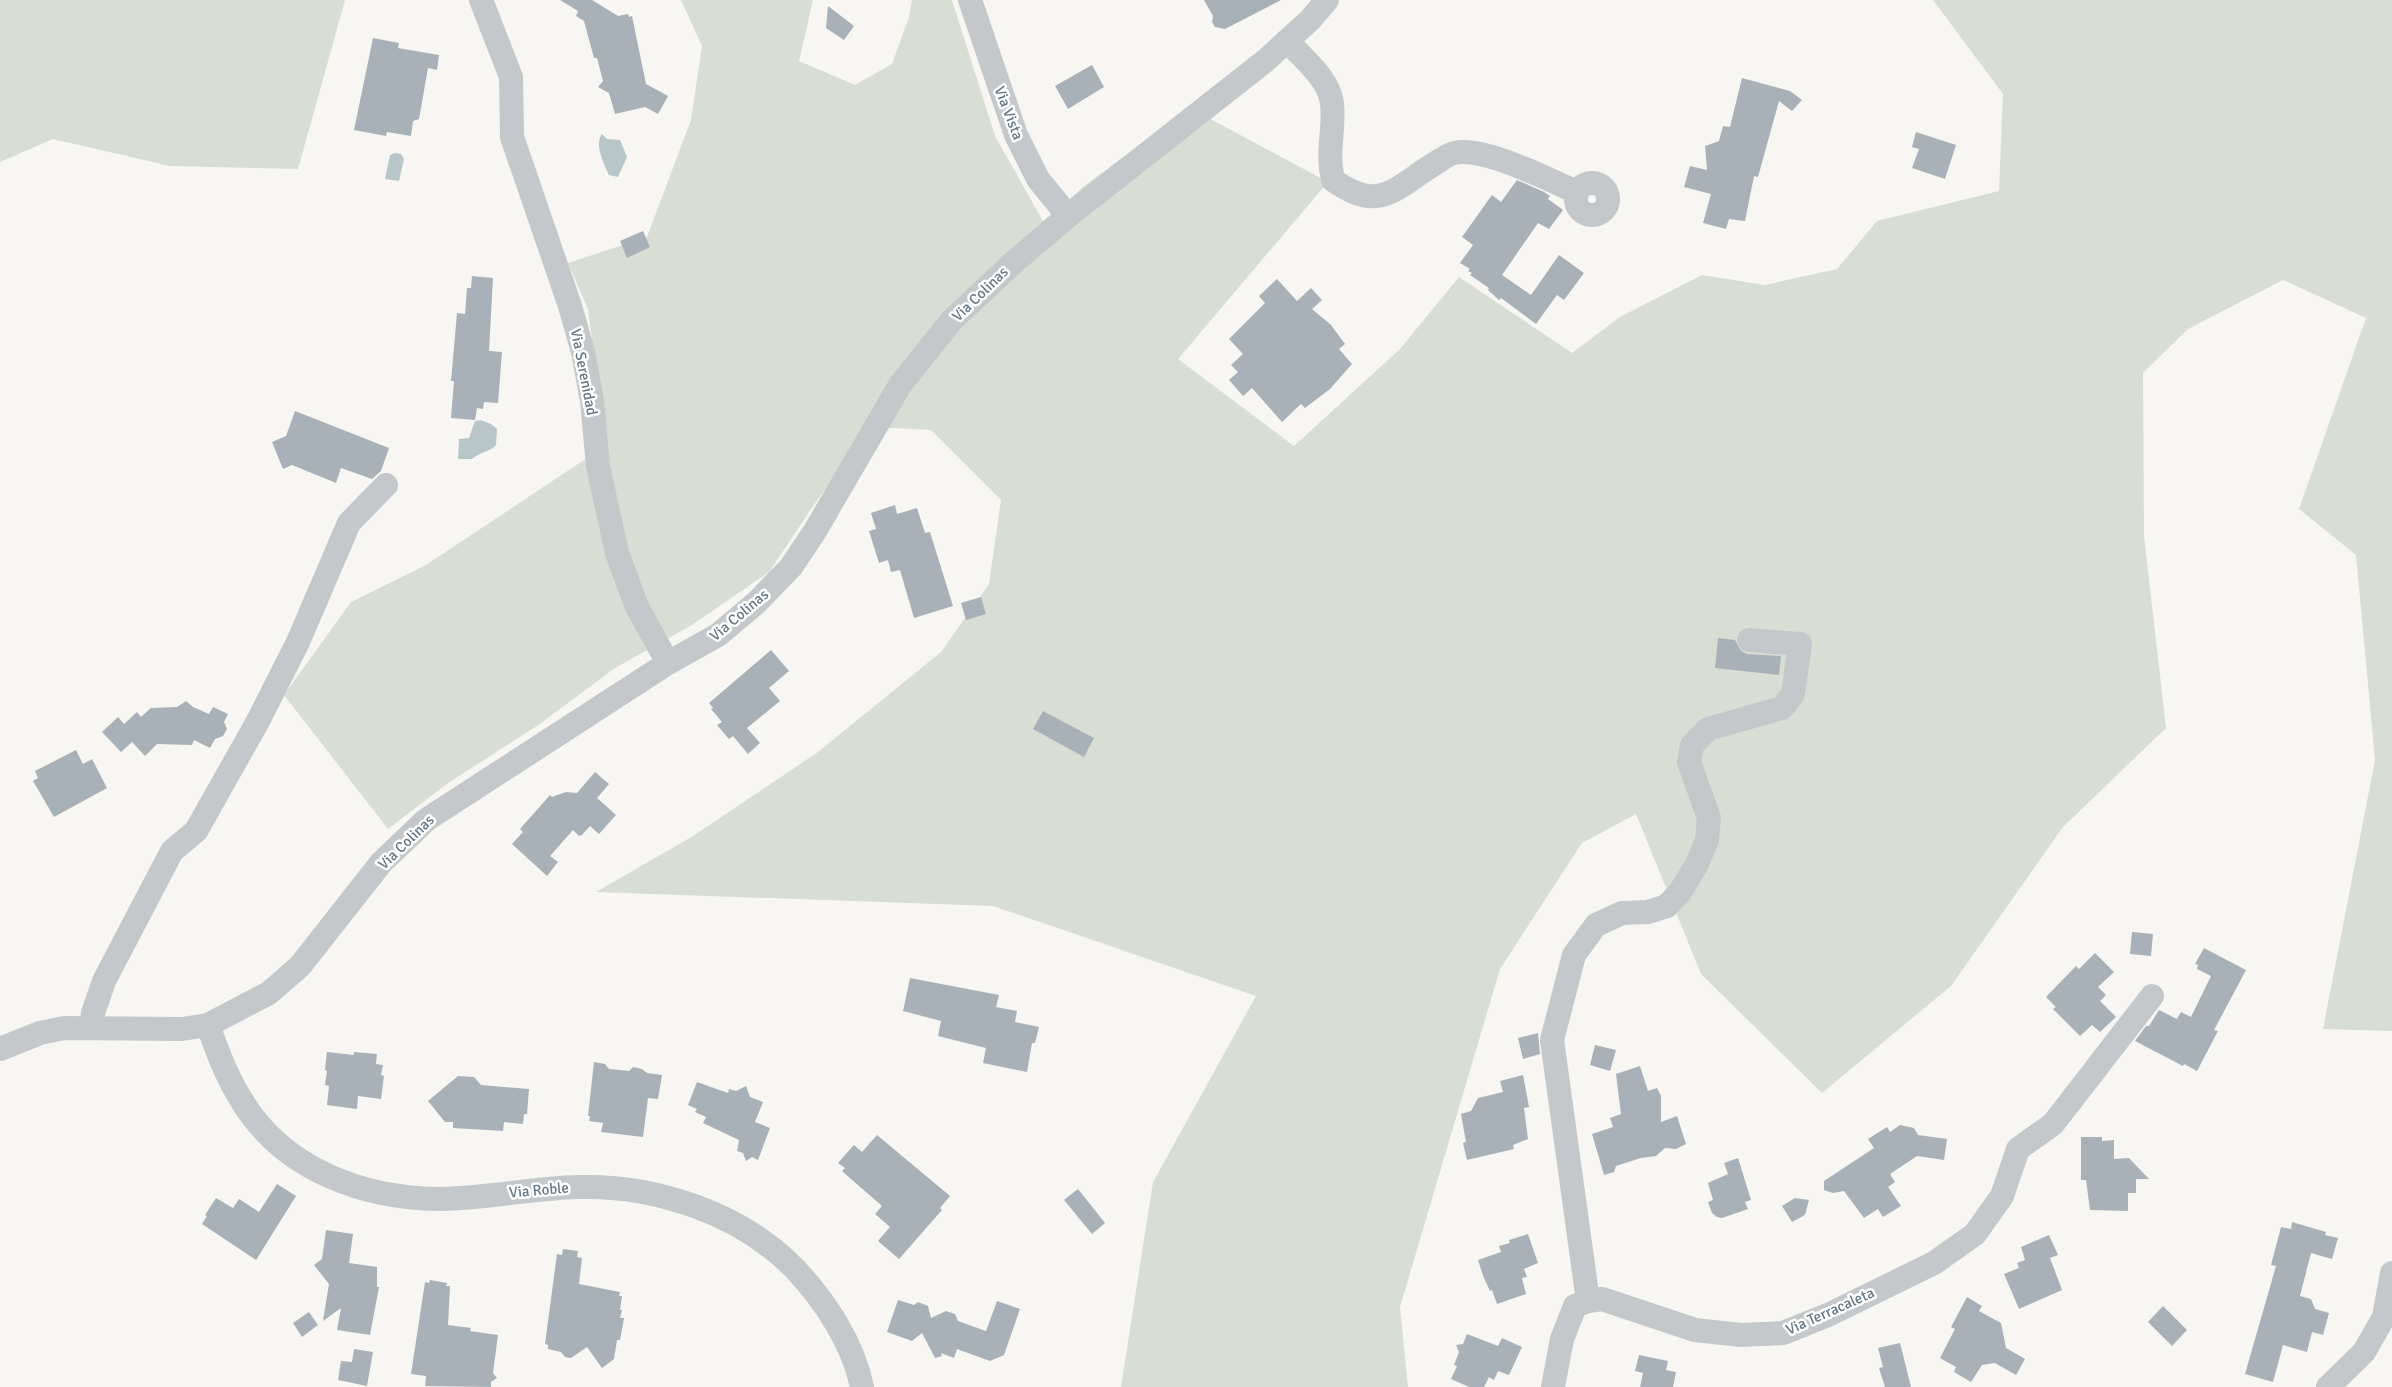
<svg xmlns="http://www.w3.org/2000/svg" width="2392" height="1387" font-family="Signika,sans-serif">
<rect width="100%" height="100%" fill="#f7f6f3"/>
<g fill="#d8ded4">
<polygon points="0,0 345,0 298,169 170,166 53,139 0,162"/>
<polygon points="681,0 813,0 799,61 855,85 892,64 909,17 912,0 952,0 995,136 1044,223 1084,186 1190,108 1328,182 1178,359 1294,446 1400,349 1459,277 1572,353 1620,317 1702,275 1765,285 1837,269 1877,221 1999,191 2003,94 1933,0 2392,0 2392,1031 2323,1029 2375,760 2356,555 2299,509 2366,318 2283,280 2188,329 2143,373 2144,536 2166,728 2063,827 1951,986 1822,1093 1701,974 1636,814 1582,843 1500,969 1400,1307 1408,1387 1121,1387 1153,1182 1256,996 993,906 596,892 693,836 818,752 941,652 989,584 1001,500 931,430 872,427 818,499 769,572 692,625 615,668 537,726 448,783 388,829 284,695 351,602 426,565 605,446 588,309 568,263 647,237 691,120 702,46"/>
</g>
<g fill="#b9c6c9">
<path d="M602,134l5,5 13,1 7,17 -9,20 -9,-2c-5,-11 -15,-31 -7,-41z"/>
<polygon points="395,153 401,154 404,159 399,181 385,179 390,155"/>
<path d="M481,420l10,4 6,5 -1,16c-6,7 -15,6 -24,14h-14l1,-20 10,-1 6,-17z"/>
</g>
<g fill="#a8b1b7">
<polygon points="560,0 592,0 618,16 628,14 629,17 632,16 646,84 668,96 658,114 645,107 615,114 609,93 598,87 603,81 597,58 594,58 584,21 576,16 578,11"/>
<polygon points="1204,0 1281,0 1225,29 1215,27 1212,22 1213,16"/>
<polygon points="828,6 854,26 844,40 826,28"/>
<polygon points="373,38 399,43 398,48 439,55 437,70 428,68 419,119 413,121 411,136 387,132 386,136 354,130"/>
<polygon points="1092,65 1104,87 1068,109 1055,86"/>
<polygon points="1742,78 1790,91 1802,100 1792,111 1779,101 1758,177 1754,176 1745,221 1729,219 1726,229 1703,223 1711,194 1684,187 1690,166 1707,170 1705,146 1719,141 1723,126 1730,127"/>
<polygon points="1916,132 1956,145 1945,179 1912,168 1919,149 1912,147"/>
<polygon points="1517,180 1544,192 1550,196 1548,199 1563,210 1549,229 1538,223 1502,275 1531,295 1559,255 1584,273 1564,300 1557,295 1536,324 1501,298 1499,300 1488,290 1489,288 1470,275 1472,273 1468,271 1470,269 1460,263 1473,245 1462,237 1492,195 1501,202"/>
<polygon points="643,231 650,247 627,258 620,241"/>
<polygon points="472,276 493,278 489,351 502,352 498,403 484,402 483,409 477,408 475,420 451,418 454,381 451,381 457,313 465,314 467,288 471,288"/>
<polygon points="1277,279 1297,301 1311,288 1322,300 1312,309 1331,325 1345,344 1339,349 1352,364 1330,389 1305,408 1301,404 1282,422 1252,388 1243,396 1229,380 1238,372 1231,365 1243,354 1229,339 1265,303 1259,296"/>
<polygon points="295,411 389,448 381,471 372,479 341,468 336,483 292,465 283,469 272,442 286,436"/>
<polygon points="895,505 897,514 917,508 925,533 930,532 953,606 914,618 900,570 891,572 888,560 879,563 869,531 876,529 871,513"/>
<polygon points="981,597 986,614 966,620 961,603"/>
<polygon points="1718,638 1735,640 1741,651 1747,654 1781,656 1779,675 1715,668"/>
<polygon points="771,650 789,671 769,688 780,701 747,728 760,743 748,754 733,736 729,739 717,725 722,722 711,709 713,708 709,703"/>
<polygon points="186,701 193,707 209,714 213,707 228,714 224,722 227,729 223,736 215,739 210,748 194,740 192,745 157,744 145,756 132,742 121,752 102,732 118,717 124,724 137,712 141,717 151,708 177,707"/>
<polygon points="1043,711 1094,738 1084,757 1033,729"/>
<polygon points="76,750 83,764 92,759 107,788 54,817 33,781 38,778 35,771"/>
<polygon points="595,772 609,784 597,798 616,815 599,834 590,826 582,835 579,836 573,830 550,856 558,862 547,876 512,844 523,832 520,829 550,795 552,797 566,792 577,793"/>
<polygon points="2132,932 2153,934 2151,956 2130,954"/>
<polygon points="2204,948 2246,970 2214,1030 2218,1031 2197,1071 2184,1064 2183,1066 2135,1041 2146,1026 2149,1026 2159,1010 2177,1019 2181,1012 2191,1017 2211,976 2197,969 2198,965 2195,964"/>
<polygon points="2095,953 2114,972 2098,987 2106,995 2100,1001 2116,1017 2100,1032 2092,1025 2080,1036 2053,1009 2056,1007 2046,997 2076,966 2079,969"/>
<polygon points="910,978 999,995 996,1007 1017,1011 1015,1022 1039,1027 1035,1043 1032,1043 1027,1072 983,1063 986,1048 938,1036 941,1021 903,1011"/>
<polygon points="1538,1033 1540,1054 1523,1059 1518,1038"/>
<polygon points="1595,1045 1616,1050 1610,1071 1590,1065"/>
<polygon points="327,1052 354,1055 354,1052 377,1054 376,1064 383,1065 381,1075 384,1076 381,1099 358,1096 357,1109 327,1105 329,1086 325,1085 327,1071 325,1070"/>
<polygon points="594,1062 605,1064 609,1069 629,1071 633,1067 642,1069 647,1073 662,1075 658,1099 648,1098 643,1137 601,1132 603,1123 589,1121 590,1116 588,1116"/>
<polygon points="1640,1066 1648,1091 1657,1088 1661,1096 1661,1122 1677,1116 1686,1144 1676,1149 1665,1148 1656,1156 1641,1158 1616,1166 1614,1172 1604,1175 1592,1134 1613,1127 1610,1118 1621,1114 1616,1074"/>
<polygon points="1523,1075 1529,1107 1524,1108 1528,1139 1513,1145 1514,1149 1467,1160 1463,1143 1466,1142 1461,1114 1471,1111 1478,1098 1503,1092 1500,1081"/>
<polygon points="458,1076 474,1077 481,1085 529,1089 527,1114 524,1114 523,1124 504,1122 503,1131 453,1128 453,1122 445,1122 428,1101"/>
<polygon points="697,1082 728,1093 729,1089 736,1091 746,1086 750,1097 763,1102 755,1122 770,1128 758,1160 752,1157 746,1161 743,1153 737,1151 739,1140 703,1123 706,1117 695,1112 697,1109 688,1105"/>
<polygon points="1900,1125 1914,1128 1918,1135 1947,1139 1944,1160 1917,1156 1890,1174 1895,1182 1888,1187 1901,1206 1883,1217 1878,1209 1864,1218 1844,1191 1833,1193 1824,1190 1824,1181 1874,1148 1868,1139 1887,1127 1890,1132"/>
<polygon points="877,1135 950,1196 940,1208 942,1210 899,1259 878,1241 890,1227 875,1214 882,1206 842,1171 845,1168 838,1163 854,1145 862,1152"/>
<polygon points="2081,1137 2102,1137 2102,1141 2114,1140 2114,1159 2129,1158 2149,1179 2136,1179 2136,1193 2128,1193 2128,1211 2090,1210 2086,1180 2081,1180"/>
<polygon points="1738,1158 1751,1200 1745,1202 1748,1209 1722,1218 1717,1217 1712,1213 1708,1202 1713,1200 1708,1183 1728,1174 1724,1163"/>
<polygon points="277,1184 296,1196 256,1260 202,1224 207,1216 205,1215 216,1198 233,1208 239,1199 259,1212"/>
<polygon points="1078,1189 1105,1223 1092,1234 1064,1200"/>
<polygon points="1795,1198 1809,1200 1805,1215 1792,1222 1782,1206"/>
<polygon points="2292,1222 2326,1232 2325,1235 2338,1238 2332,1259 2311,1253 2300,1296 2311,1299 2315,1309 2329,1313 2323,1335 2312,1332 2307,1352 2283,1345 2273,1382 2245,1374 2276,1266 2271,1265 2281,1227 2291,1229"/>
<polygon points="326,1230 353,1234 349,1263 377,1267 377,1287 379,1287 370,1335 337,1330 341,1308 323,1321 329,1284 314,1265 322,1259"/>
<polygon points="1528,1234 1538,1263 1524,1269 1527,1277 1522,1278 1526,1294 1497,1304 1492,1290 1490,1291 1484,1278 1478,1260 1501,1252 1499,1246 1510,1243 1509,1240"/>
<polygon points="2049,1235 2058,1255 2050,1258 2062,1290 2019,1309 2004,1274 2019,1268 2017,1263 2025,1260 2021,1247"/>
<polygon points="563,1249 578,1251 577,1257 582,1258 579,1284 620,1292 619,1296 622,1296 620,1310 622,1310 620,1318 624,1318 620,1340 617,1340 614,1359 602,1368 587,1347 571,1358 565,1357 561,1352 548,1349 548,1345 545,1344 557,1254 562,1255"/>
<polygon points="430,1280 447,1283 446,1286 450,1286 448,1325 471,1328 470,1331 498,1335 493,1373 497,1378 491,1382 491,1387 425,1386 426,1376 411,1374 425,1282 429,1283"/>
<polygon points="1967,1297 1982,1306 1979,1311 2001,1323 2006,1348 2025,1359 2016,1375 1995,1363 1982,1365 1971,1382 1954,1372 1956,1367 1940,1358 1955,1329 1951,1327"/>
<polygon points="898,1300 914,1305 918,1302 928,1306 931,1318 946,1311 955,1314 958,1321 986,1331 997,1301 1020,1309 1004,1355 990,1361 957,1349 954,1358 941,1353 942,1356 935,1358 922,1333 912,1341 887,1332"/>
<polygon points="2163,1306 2187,1330 2172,1346 2148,1322"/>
<polygon points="309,1312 318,1325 302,1337 293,1323"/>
<polygon points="1467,1334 1498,1346 1502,1338 1522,1347 1509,1375 1498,1371 1494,1380 1489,1377 1484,1387 1469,1387 1451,1379 1457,1366 1454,1365 1459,1352 1456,1345 1463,1344"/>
<polygon points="1900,1343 1911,1387 1885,1387 1879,1368 1883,1367 1878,1348"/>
<polygon points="354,1349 373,1352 367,1386 338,1380 341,1361 352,1362"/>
<polygon points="1639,1355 1668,1361 1666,1370 1676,1372 1673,1387 1640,1387 1643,1373 1635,1371"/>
</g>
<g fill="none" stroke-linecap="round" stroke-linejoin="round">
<g stroke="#c4c8cb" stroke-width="24">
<polyline points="481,0 511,77 512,137 570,306 583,352 592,401 598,466 617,553 637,607 668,663"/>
<polyline points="970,0 1016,135 1038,179 1068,216"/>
<path d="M1287,41c16,17 42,38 45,62 3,28 -6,48 1,77 46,33 60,10 101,-16 6,-3 14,-10 20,-11 31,-7 94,27 123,39"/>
<circle cx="1592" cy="199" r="16"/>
<path d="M208,1025c9,26 19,53 34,76 41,68 120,97 196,98 47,0 94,-11 141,-12 76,-2 162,26 216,82 30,32 58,74 67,118"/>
<polyline points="91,1027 93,1013 104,981 172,851 196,831 258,721 298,642 349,523 386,485"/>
<polyline points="0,1049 40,1033 64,1028 182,1029 208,1025 269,993 300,966 381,863 426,820 668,663 718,635 756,603 791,567 815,531 900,385 952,320 1014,262 1068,216 1265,61 1310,20 1327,0"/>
<polyline points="1588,1301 1552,1040 1574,955 1596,925 1622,913 1648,912 1667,906 1680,892 1697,864 1707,840 1709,818 1689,762 1692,745 1708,729 1782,708 1793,694 1800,644 1749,640"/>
<polyline points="1553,1387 1562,1339 1575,1306 1588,1301 1602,1299 1695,1330 1741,1335 1783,1333 1828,1315 1934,1263 1975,1234 2002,1196 2018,1149 2053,1124 2152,996"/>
<polyline points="2328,1387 2364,1352 2384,1317 2392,1273"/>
</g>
</g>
<g text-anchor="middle" stroke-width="5" stroke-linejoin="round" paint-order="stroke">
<g font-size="15" fill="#657785" stroke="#fff">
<text transform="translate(1009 113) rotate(69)" y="5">Via Vista</text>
<text transform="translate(980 294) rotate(-44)" y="5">Via Colinas</text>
<text transform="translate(584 372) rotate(79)" y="5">Via Serenidad</text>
<text transform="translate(739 615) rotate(-40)" y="5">Via Colinas</text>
<text transform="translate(406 842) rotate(-44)" y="5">Via Colinas</text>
<text transform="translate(539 1190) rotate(-5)" y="5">Via Roble</text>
<text transform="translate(1830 1311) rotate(-24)" y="5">Via Terracaleta</text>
</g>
</g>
</svg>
